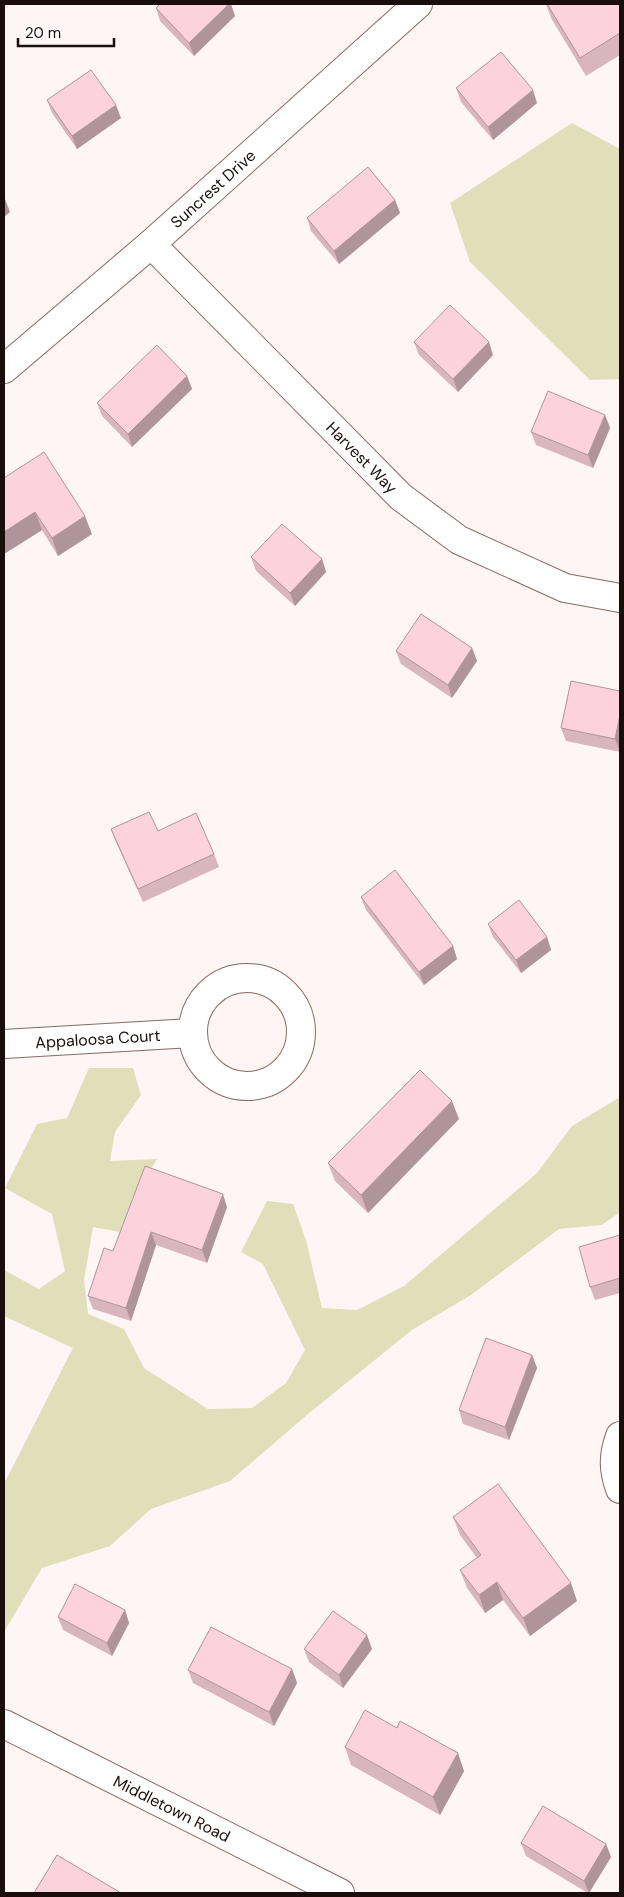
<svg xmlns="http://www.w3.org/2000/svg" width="624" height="1897" font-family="'DM Sans',sans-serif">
<rect width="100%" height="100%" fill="#fdf6f5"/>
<g fill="#e0dfba">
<polygon points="572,123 620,149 620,379 590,380 470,262 450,203"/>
<polygon points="89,1068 133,1068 141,1095 115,1132 110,1161 157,1159 133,1197 130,1234 93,1227 84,1280 88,1314 124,1329 144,1368 208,1409 252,1408 286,1383 305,1350 263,1264 241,1252 267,1201 293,1204 306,1240 322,1308 357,1310 404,1286 537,1173 572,1126 620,1097 620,1212 602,1225 559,1229 471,1295 412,1330 308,1414 230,1481 151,1509 110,1546 42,1568 4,1632 4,1480 6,1480 73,1348 4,1316 4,1270 39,1289 65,1271 52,1214 5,1188 37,1124 67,1118"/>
</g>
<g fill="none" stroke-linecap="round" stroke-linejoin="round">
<defs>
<g id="street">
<path id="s1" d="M151,244l250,253 58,43 106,48 55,10"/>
<path id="s2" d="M4,369l147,-125 267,-240"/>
<circle cx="247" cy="1032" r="54"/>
<path id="s3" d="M4,1044l188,-11"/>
<path d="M620,1436c-7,20 -7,33 0,53"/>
</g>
<g id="secondary">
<path id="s4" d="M4,1724l336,169"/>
</g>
</defs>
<use href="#street" stroke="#856a62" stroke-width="30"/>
<use href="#secondary" stroke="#856a62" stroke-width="30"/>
<use href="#street" stroke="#fff" stroke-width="28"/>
<use href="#secondary" stroke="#fff" stroke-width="28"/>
</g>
<g fill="#d9b5be">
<polygon points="546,4 620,4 620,55 586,76 551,18"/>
<polygon points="156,8 235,16 194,56 160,21"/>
<polygon points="456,88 537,103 493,140 461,102"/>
<polygon points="47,100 121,118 77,149 52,113"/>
<polygon points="395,200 400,213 339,264 311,231 307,218"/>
<polygon points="414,342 493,355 458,392 419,355"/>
<polygon points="187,376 192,389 132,447 102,416 97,403"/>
<polygon points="605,415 610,428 593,468 536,445 531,432"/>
<polygon points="4,478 92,534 58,556 42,530 4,554"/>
<polygon points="251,557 322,559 326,572 295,606 256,571"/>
<polygon points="472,648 477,661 452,698 401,664 396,651"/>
<polygon points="620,691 620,752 566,741 561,728"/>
<polygon points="111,829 214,854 219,867 143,902 116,842"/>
<polygon points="361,897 453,946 457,959 424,985 366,910"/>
<polygon points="488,924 547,937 551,950 521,973 493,937"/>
<polygon points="459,1119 368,1213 335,1181 328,1163"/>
<polygon points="145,1166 227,1207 207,1263 156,1245 131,1321 93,1309 88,1296 113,1251"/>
<polygon points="620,1235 620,1293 595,1300 590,1287"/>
<polygon points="532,1355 537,1368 509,1440 463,1424 459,1410"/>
<polygon points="453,1517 577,1601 530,1636 503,1600 485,1613 467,1588 460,1570 477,1558 460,1535"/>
<polygon points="125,1610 129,1623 112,1656 63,1630 58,1617"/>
<polygon points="304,1649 372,1649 343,1688 309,1662"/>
<polygon points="292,1669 297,1683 274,1726 193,1683 188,1670"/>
<polygon points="345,1747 464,1771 440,1815 351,1765"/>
<polygon points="521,1843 606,1844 611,1857 589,1893 588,1893 526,1856"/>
</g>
<g fill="#b0949b">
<polygon points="229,4 231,4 235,16 194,56 189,43"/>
<polygon points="533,90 537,103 493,140 488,127"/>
<polygon points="116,105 121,118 77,149 72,136"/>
<polygon points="5,199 10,212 4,217 4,200"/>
<polygon points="395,200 400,213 339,264 334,251"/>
<polygon points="489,342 493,355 458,392 453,379"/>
<polygon points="187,376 192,389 132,447 128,434"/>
<polygon points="605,415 610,428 593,468 588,455"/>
<polygon points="35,512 42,530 4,554 4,532"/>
<polygon points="85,516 92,534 58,556 52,538"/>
<polygon points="322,559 326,572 295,606 290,593"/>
<polygon points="472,648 477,661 452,698 448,685"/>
<polygon points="620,715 620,752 615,739"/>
<polygon points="547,937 551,950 521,973 516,960"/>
<polygon points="453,946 457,959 424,985 419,972"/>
<polygon points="452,1101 459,1119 368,1213 361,1195"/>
<polygon points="223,1194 227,1207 207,1263 202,1250"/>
<polygon points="151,1232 156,1245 131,1321 126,1308"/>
<polygon points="532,1355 537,1368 509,1440 505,1427"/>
<polygon points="497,1582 503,1600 485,1613 479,1595"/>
<polygon points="571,1583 577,1601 530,1636 523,1618"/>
<polygon points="125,1610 129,1623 112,1656 107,1643"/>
<polygon points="367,1635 372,1649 343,1688 339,1675"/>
<polygon points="292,1669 297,1683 274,1726 269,1712"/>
<polygon points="458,1753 464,1771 440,1815 433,1797"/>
<polygon points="606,1844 611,1857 589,1893 584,1881"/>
</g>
<g fill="#fcd3dd" stroke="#b0949b">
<polygon points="160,4 229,4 189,43 156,8"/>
<polygon points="547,4 620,4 620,33 580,58"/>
<polygon points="501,52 533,90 488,127 456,88"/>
<polygon points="91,70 116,105 72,136 47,100"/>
<polygon points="368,167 395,200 334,251 307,218"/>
<polygon points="450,305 489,342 453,379 414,342"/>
<polygon points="157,345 187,376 128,434 97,403"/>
<polygon points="548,391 605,415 588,455 531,432"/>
<polygon points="44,452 85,516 52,538 35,512 4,532 4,478"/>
<polygon points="282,524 322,559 290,593 251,557"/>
<polygon points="421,614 472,648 448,685 396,651"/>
<polygon points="571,681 620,691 620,715 615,739 561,728"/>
<polygon points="149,812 158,831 196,813 214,854 138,889 111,829"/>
<polygon points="395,870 453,946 419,972 361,897"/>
<polygon points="519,900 547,937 516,960 488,924"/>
<polygon points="420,1070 452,1101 361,1195 328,1163"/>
<polygon points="145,1166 223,1194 202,1250 151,1232 126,1308 88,1296 104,1248 113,1251"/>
<polygon points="620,1235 620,1278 590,1287 579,1247"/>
<polygon points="486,1338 532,1355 505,1427 459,1410"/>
<polygon points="498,1484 571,1583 523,1618 497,1582 479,1595 460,1570 481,1555 453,1517"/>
<polygon points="75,1584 125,1610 107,1643 58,1617"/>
<polygon points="333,1611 367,1635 339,1675 304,1649"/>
<polygon points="211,1627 292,1669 269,1712 188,1670"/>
<polygon points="365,1710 397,1728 400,1721 458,1753 433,1797 345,1747"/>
<polygon points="543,1806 606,1844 584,1881 521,1843"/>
<polygon points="57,1855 121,1893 34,1893"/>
</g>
<g text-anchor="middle" stroke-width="5" stroke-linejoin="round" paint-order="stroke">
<g font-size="16" fill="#190e0c" stroke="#fff">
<text dy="6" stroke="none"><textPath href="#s2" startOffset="276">Suncrest Drive</textPath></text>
<text dy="6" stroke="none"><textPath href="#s1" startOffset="300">Harvest Way</textPath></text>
<text dy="6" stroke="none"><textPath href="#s3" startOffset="94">Appaloosa Court</textPath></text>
<text dy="6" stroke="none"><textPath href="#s4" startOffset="188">Middletown Road</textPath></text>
</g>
</g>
<rect width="624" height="1897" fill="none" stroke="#190e0c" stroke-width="10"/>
<path d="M18 38v8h96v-8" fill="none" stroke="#190e0c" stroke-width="2.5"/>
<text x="25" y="38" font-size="15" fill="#190e0c" stroke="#ffffff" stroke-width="4" paint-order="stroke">20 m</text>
</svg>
